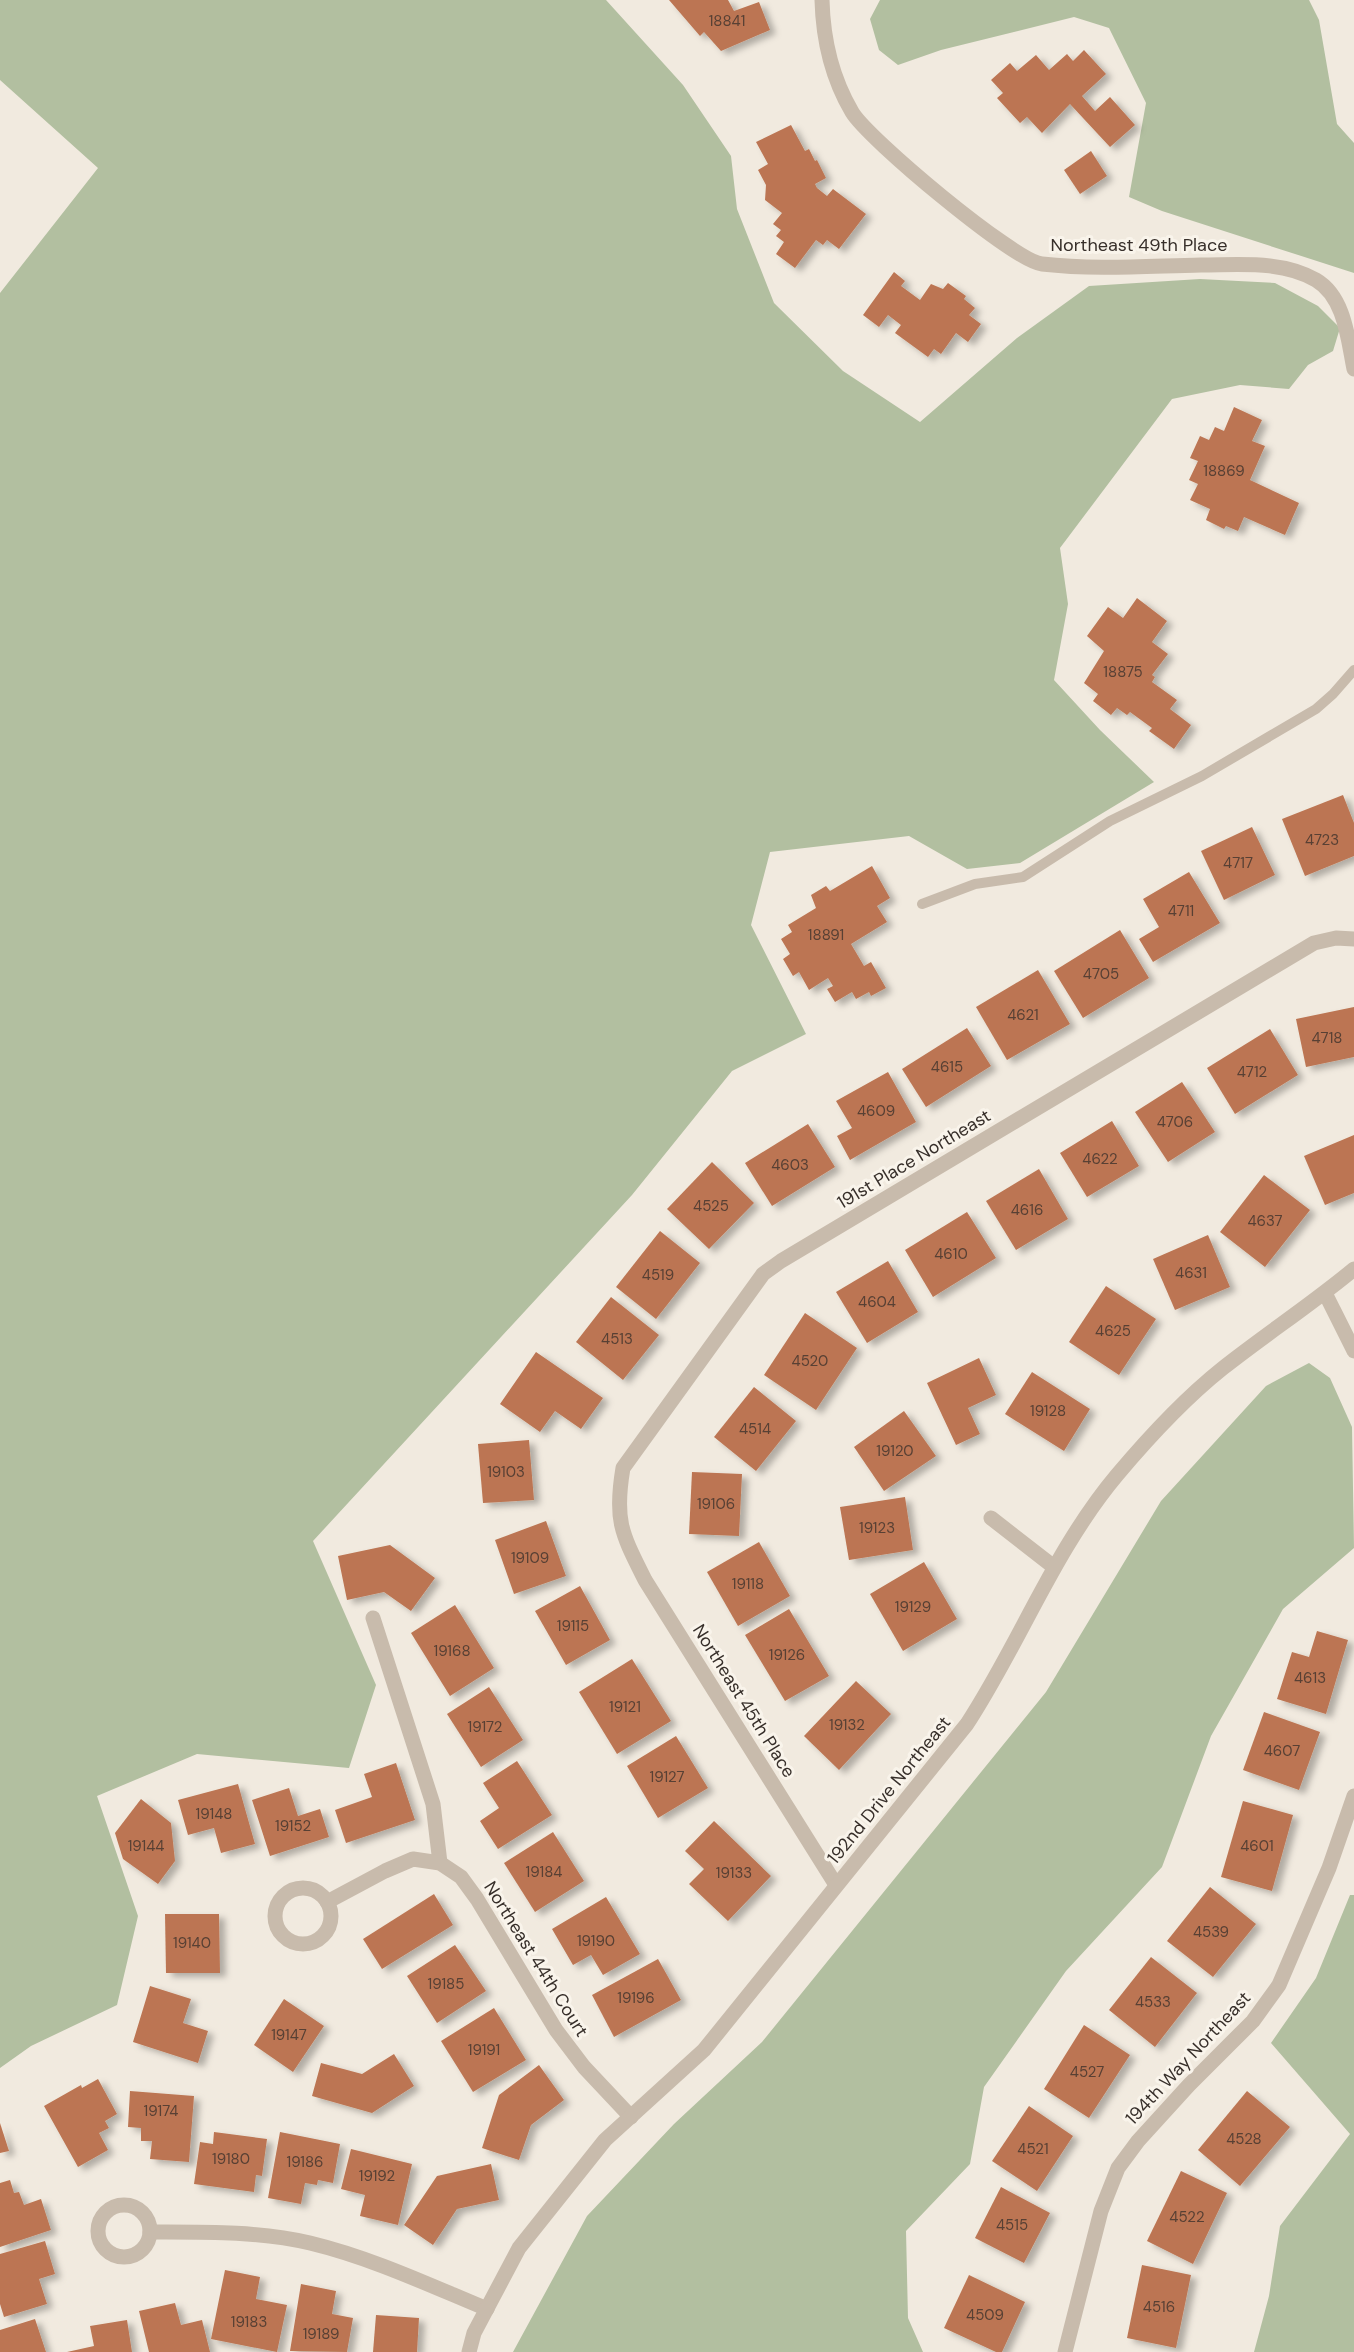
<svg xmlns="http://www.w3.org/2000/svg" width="1354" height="2352" font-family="'DM Sans',sans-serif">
<defs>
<filter id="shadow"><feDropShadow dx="6" dy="4" stdDeviation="3" flood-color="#0004"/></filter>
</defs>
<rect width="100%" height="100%" fill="#f1eadf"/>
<g fill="#b2bfa0">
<polygon points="0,0 606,0 683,85 731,156 737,209 774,303 843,371 920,422 1017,338 1089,286 1200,279 1275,283 1318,306 1340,328 1333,351 1308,365 1289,389 1240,385 1172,399 1060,548 1068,604 1054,680 1100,730 1154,782 1020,863 967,869 909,836 770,852 751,925 806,1034 732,1071 632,1195 313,1541 376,1685 349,1768 197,1754 97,1796 138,1916 117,2005 31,2046 0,2068 0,293 98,168 0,80"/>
<polygon points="880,0 1309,0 1319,20 1337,124 1354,143 1354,273 1162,211 1129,197 1146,103 1109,28 1074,17 941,50 898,65 879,50 870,19"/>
<polygon points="1309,1363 1330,1378 1352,1427 1354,1548 1283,1609 1211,1736 1162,1867 1066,1971 984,2087 970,2164 906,2231 908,2318 923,2352 513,2352 587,2216 674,2124 762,2042 1046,1692 1161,1501 1266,1386"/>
<polygon points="1350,1895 1354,1895 1354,2352 1254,2352 1269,2296 1280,2226 1350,2134 1271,2043 1316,1978"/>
</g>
<g fill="#bc7552" filter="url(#shadow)">
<polygon points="669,0 728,0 734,11 759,2 770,30 721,51 704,32 700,36"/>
<polygon points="1084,50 1106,74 1082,96 1095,111 1110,97 1135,125 1110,147 1070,104 1042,133 1027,117 1020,123 997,98 1003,93 991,80 1010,63 1017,71 1036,55 1049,70 1067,54 1073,61"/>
<polygon points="791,125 805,151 809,149 815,161 817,160 826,178 815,184 817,188 827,196 833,189 866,214 839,249 827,240 823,245 816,240 795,268 776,254 784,242 776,236 781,230 773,224 782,213 765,200 766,185 758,170 768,164 756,142"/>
<polygon points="1091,151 1107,176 1080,194 1064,170"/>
<polygon points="894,272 905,281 901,286 920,300 931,284 943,289 948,283 966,296 964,299 975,308 969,315 981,324 968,342 956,333 941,354 934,349 928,357 895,333 901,325 888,315 879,327 863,315"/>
<polygon points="1234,407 1262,420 1252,441 1265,446 1250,480 1299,503 1285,535 1244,517 1238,531 1226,526 1224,529 1206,520 1210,509 1190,500 1198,484 1189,480 1198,461 1190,458 1200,436 1209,440 1215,427 1224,431"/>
<polygon points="1137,598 1167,621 1152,642 1168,654 1152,675 1155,677 1152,682 1177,700 1170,709 1191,725 1174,749 1149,731 1152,728 1130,712 1127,715 1117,708 1111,715 1093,701 1098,694 1084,683 1104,651 1087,636 1108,607 1123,618"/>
<polygon points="1343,795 1354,823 1354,856 1305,876 1282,819"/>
<polygon points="1252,827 1275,875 1224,900 1201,851"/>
<polygon points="872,866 890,898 877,906 887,922 851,944 864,966 871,962 886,988 871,996 869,992 856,999 852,992 835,1002 827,989 833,986 828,978 809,990 799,972 793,976 783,959 790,954 781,939 792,932 788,925 816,908 811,895 826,886 830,891"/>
<polygon points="1189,872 1220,923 1153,962 1139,939 1159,927 1143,899"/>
<polygon points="1120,930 1149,978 1083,1018 1054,971"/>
<polygon points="1038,970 1070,1024 1007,1060 976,1007"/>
<polygon points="1354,1007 1354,1057 1306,1067 1296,1019"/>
<polygon points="967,1028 991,1066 926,1107 902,1069"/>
<polygon points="1270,1029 1298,1075 1235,1114 1207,1068"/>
<polygon points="888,1072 916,1122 850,1160 837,1136 852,1128 836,1101"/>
<polygon points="1182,1082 1215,1132 1168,1162 1135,1112"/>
<polygon points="1112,1121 1139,1166 1087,1197 1060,1153"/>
<polygon points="808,1124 835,1167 772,1206 745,1163"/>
<polygon points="1354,1135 1354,1193 1325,1205 1304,1156"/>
<polygon points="712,1162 754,1203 709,1249 667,1209"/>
<polygon points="1039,1169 1068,1219 1016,1250 986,1201"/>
<polygon points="1264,1175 1310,1210 1265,1267 1220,1232"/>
<polygon points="967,1212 996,1258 933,1297 905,1250"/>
<polygon points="660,1231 700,1263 656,1319 616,1287"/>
<polygon points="1208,1235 1230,1287 1175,1310 1153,1259"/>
<polygon points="888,1261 918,1312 867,1343 836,1292"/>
<polygon points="1106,1286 1156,1319 1119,1375 1069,1342"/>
<polygon points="611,1297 659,1335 623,1380 576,1342"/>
<polygon points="805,1313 857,1348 816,1410 764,1375"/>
<polygon points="536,1352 603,1398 581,1429 555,1411 540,1432 500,1404"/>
<polygon points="979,1358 996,1395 968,1408 980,1434 956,1445 927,1383"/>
<polygon points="1032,1372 1090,1409 1064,1451 1005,1414"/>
<polygon points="754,1387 796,1421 756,1471 714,1437"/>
<polygon points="904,1411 936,1456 884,1491 854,1447"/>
<polygon points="529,1440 534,1500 483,1503 478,1444"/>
<polygon points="692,1472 742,1474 739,1536 689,1534"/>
<polygon points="905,1497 913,1550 849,1560 840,1507"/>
<polygon points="546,1521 566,1576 514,1594 495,1540"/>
<polygon points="759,1542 790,1596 738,1626 707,1572"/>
<polygon points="390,1545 435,1578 411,1611 384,1592 347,1600 338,1556"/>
<polygon points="924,1562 957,1619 903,1651 870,1594"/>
<polygon points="580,1586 610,1640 566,1665 535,1611"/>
<polygon points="455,1605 494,1668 450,1696 411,1633"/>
<polygon points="789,1609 829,1676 785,1701 745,1635"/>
<polygon points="1317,1631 1348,1640 1326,1714 1277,1699 1292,1652 1309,1657"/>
<polygon points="632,1659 671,1721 617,1754 579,1692"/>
<polygon points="856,1681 891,1714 839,1770 804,1736"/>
<polygon points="489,1687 523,1740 481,1767 447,1714"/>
<polygon points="1264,1712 1320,1732 1299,1790 1243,1770"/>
<polygon points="676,1736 708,1788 658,1818 627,1766"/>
<polygon points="517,1761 552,1815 498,1849 480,1821 499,1808 483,1783"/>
<polygon points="396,1763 415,1820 346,1843 335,1810 372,1797 364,1774"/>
<polygon points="238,1784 255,1844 221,1853 214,1828 188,1835 178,1800"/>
<polygon points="289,1788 298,1816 320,1809 329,1837 270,1856 252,1800"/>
<polygon points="141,1799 171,1823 175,1861 158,1884 123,1859 115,1833"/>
<polygon points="1243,1801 1293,1815 1272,1891 1221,1877"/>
<polygon points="714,1821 771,1876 728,1921 689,1884 704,1869 685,1851"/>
<polygon points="553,1832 584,1881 535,1912 504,1863"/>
<polygon points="1210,1887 1256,1924 1213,1977 1167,1941"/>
<polygon points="434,1894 453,1925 382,1969 363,1939"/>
<polygon points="606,1897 640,1954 603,1975 591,1955 573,1965 552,1929"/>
<polygon points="165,1914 219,1914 220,1973 166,1973"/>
<polygon points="455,1945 486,1991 437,2023 407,1976"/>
<polygon points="1151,1957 1197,1993 1155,2047 1109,2010"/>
<polygon points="658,1959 681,2000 614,2037 592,1995"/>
<polygon points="150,1986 191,1999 183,2023 208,2031 198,2063 133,2042"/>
<polygon points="284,1999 324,2026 293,2072 254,2045"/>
<polygon points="494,2008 526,2060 473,2092 441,2041"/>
<polygon points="1084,2025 1130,2055 1089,2118 1044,2089"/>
<polygon points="394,2054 414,2086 372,2113 312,2096 321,2063 362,2074"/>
<polygon points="539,2065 564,2100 531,2125 519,2160 482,2148 499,2095"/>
<polygon points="98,2079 117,2114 105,2121 109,2128 99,2133 108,2150 78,2167 44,2106 81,2085 82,2088"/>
<polygon points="130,2091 194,2096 189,2162 150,2159 152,2141 141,2141 141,2128 128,2127"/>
<polygon points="1247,2091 1290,2127 1240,2186 1198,2150"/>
<polygon points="1029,2106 1073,2136 1037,2191 992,2161"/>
<polygon points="0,2123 9,2151 0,2153"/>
<polygon points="214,2132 267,2139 262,2176 256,2175 254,2192 194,2184 200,2142 213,2144"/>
<polygon points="280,2132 340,2144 333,2183 318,2180 317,2185 305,2183 301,2204 268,2198"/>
<polygon points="351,2149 412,2164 398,2225 360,2216 365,2195 341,2189"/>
<polygon points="491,2164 499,2200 457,2209 433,2245 404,2225 437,2176"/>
<polygon points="1181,2171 1227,2193 1193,2264 1147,2241"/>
<polygon points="10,2180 14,2193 19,2192 24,2205 41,2199 51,2230 0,2247 0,2183"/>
<polygon points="1001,2187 1050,2213 1024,2263 975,2238"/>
<polygon points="45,2241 55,2274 39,2279 47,2304 4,2317 0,2304 0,2254"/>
<polygon points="1142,2265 1191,2275 1176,2348 1127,2338"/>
<polygon points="225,2270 260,2277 256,2299 287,2305 277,2352 211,2339"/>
<polygon points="969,2275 1025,2302 1002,2352 996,2352 944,2328"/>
<polygon points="301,2284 336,2291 332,2314 353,2318 347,2352 290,2351"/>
<polygon points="175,2303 181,2325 202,2320 210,2352 149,2352 139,2311"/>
<polygon points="376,2315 419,2318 417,2352 373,2352"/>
<polygon points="35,2319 46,2352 0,2352 0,2330"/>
<polygon points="127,2320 132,2352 67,2352 94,2346 90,2326"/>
</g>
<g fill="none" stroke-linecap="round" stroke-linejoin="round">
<polyline stroke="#c8bbac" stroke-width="10" points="922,904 975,884 1023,877 1110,821 1202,776 1316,709 1333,694 1354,670"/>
<g stroke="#c8bbac" stroke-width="15">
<path d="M822,0c1,39 10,78 30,112 16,27 162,149 190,152 53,6 106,2 159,1 38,0 81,-5 115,15 29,17 32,60 38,89"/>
<polyline points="1325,1293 1354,1351"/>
<polyline points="991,1518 1054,1567"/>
<polyline points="373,1618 433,1804 440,1863"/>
<path d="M836,1885l-191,-305c-23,-46 -31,-59 -22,-112l140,-194 18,-13 533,-318 22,-5 18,1"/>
<circle cx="303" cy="1916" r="28"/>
<polyline points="327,1902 385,1871 413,1859 440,1863 461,1877 477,1899 556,2030 584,2067 631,2117"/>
<circle cx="124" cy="2231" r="26"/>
<path d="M150,2232c54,0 108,-1 160,11 62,15 119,42 177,66"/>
<path d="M469,2352l5,-19 45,-85 86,-108 99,-90 263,-326c53,-81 87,-174 150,-249 32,-38 67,-76 106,-107 43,-34 89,-64 131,-99"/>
<polyline points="1065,2352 1101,2211 1118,2168 1138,2141 1189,2085 1253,2021 1279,1985 1329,1868 1354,1796"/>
</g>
</g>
<g text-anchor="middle" stroke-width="6" stroke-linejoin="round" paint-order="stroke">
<g font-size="15" fill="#584034">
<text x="727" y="26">18841</text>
<text x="1224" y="476">18869</text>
<text x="1123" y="677">18875</text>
<text x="1322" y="845">4723</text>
<text x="1238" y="868">4717</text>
<text x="1181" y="916">4711</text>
<text x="826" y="940">18891</text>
<text x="1101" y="979">4705</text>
<text x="1023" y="1020">4621</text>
<text x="1327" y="1043">4718</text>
<text x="947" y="1072">4615</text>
<text x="1252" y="1077">4712</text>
<text x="876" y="1116">4609</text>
<text x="1175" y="1127">4706</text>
<text x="1100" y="1164">4622</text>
<text x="790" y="1170">4603</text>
<text x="711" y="1211">4525</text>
<text x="1027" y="1215">4616</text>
<text x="1265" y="1226">4637</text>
<text x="951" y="1259">4610</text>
<text x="1191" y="1278">4631</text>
<text x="658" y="1280">4519</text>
<text x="877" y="1307">4604</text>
<text x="1113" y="1336">4625</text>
<text x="617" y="1344">4513</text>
<text x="810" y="1366">4520</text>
<text x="1048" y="1416">19128</text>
<text x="755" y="1434">4514</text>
<text x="895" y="1456">19120</text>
<text x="506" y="1477">19103</text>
<text x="716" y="1509">19106</text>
<text x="877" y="1533">19123</text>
<text x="530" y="1563">19109</text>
<text x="748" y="1589">19118</text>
<text x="913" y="1612">19129</text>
<text x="573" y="1631">19115</text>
<text x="452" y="1656">19168</text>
<text x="787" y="1660">19126</text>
<text x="1310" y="1683">4613</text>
<text x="625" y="1712">19121</text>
<text x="847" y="1730">19132</text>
<text x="485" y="1732">19172</text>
<text x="1282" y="1756">4607</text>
<text x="667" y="1782">19127</text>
<text x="214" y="1819">19148</text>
<text x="293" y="1831">19152</text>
<text x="146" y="1851">19144</text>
<text x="1257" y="1851">4601</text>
<text x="544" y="1877">19184</text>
<text x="734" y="1878">19133</text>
<text x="1211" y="1937">4539</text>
<text x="596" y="1946">19190</text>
<text x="192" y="1948">19140</text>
<text x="446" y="1989">19185</text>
<text x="636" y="2003">19196</text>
<text x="1153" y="2007">4533</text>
<text x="289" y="2040">19147</text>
<text x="484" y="2055">19191</text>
<text x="1087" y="2077">4527</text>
<text x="161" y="2116">19174</text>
<text x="1244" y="2144">4528</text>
<text x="1033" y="2154">4521</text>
<text x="231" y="2164">19180</text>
<text x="305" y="2167">19186</text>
<text x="377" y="2181">19192</text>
<text x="1187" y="2222">4522</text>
<text x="1012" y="2230">4515</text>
<text x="1159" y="2312">4516</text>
<text x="985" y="2320">4509</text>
<text x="249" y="2327">19183</text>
<text x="321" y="2339">19189</text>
</g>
<g font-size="18" fill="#372f2a" stroke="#f9f4eb">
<text x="1139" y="251">Northeast 49th Place</text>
<text transform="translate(914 1159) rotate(-31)" y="6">191st Place Northeast</text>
<text transform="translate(744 1701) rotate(58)" y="6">Northeast 45th Place</text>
<text transform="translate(889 1790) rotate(-51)" y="6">192nd Drive Northeast</text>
<text transform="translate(536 1959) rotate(58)" y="6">Northeast 44th Court</text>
<text transform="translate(1188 2058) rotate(-47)" y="6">194th Way Northeast</text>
</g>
</g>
</svg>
